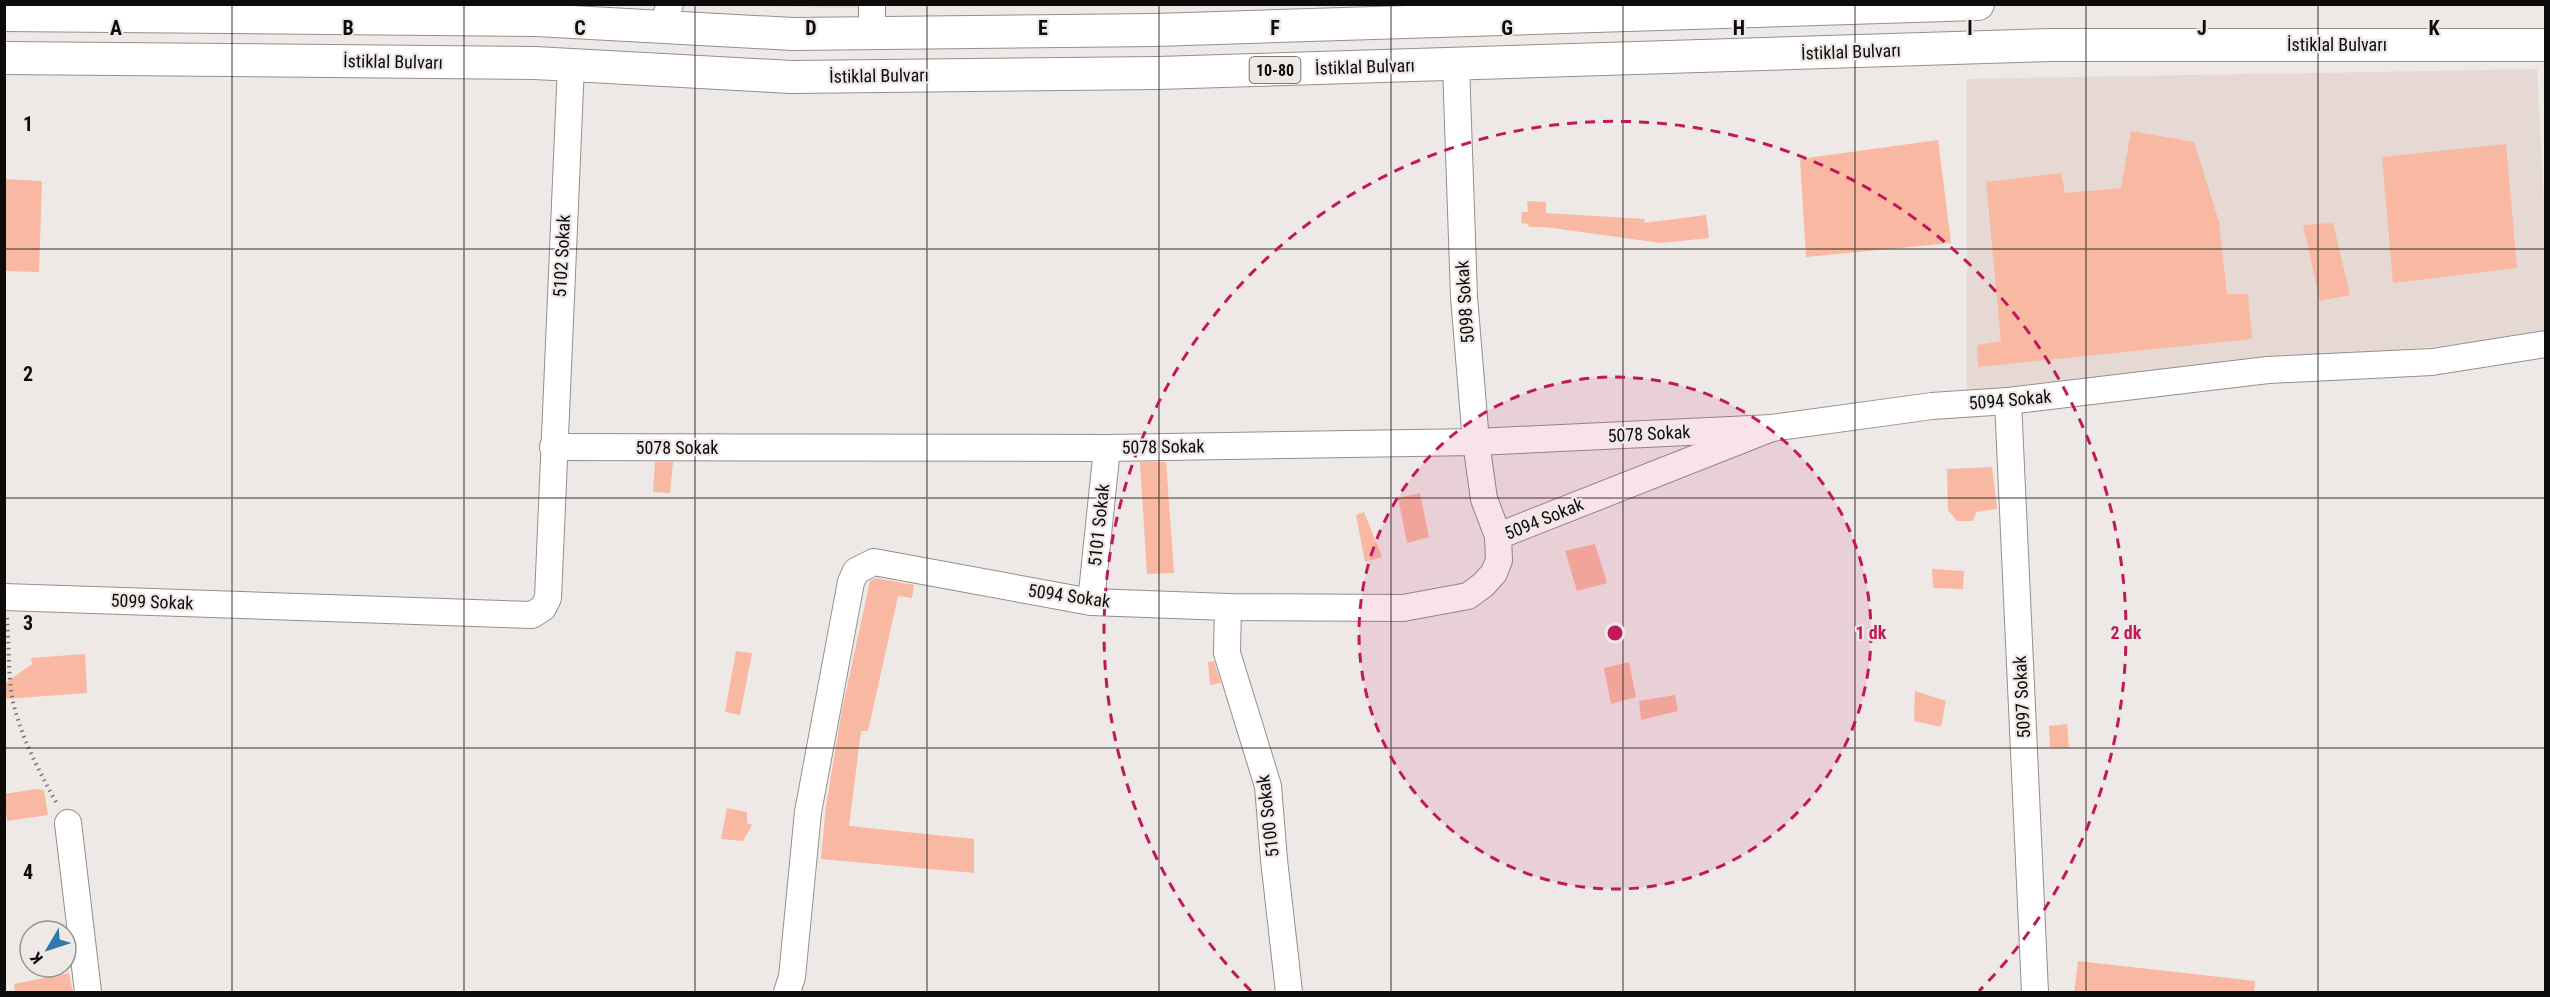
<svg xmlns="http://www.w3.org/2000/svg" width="2550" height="997" font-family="'Roboto Condensed',sans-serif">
<rect width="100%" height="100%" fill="#eee9e7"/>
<g fill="#e6d9d4">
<polygon points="884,4 884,9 718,5"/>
<polygon points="2537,69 2545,225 2545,334 1967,399 1967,79"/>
</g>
<g fill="#f8b8a2">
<polygon points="2131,131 2194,142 2219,222 2227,294 2248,294 2252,339 1978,367 1977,345 2001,341 1986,182 2061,173 2065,193 2121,188"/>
<polygon points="1938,140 1951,243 1806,257 1800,159"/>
<polygon points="2506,144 2517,268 2393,283 2382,157"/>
<polygon points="4,179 42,181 39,272 4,271"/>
<polygon points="1527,201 1546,202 1546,213 1645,219 1644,223 1706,215 1709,238 1661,243 1545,227 1529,227 1528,224 1521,223 1522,212 1528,212"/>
<polygon points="2333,223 2350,295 2320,301 2303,225"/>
<polygon points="655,462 673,462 670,493 653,492"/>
<polygon points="1140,462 1166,462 1174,573 1147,574"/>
<polygon points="1992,467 1997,509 1976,512 1973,521 1957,521 1948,510 1947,469"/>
<polygon points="1420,493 1429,537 1407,543 1398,498"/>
<polygon points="1364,512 1382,557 1365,562 1356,515"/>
<polygon points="1595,544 1607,583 1577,591 1565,551"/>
<polygon points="1932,569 1964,571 1963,589 1933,588"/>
<polygon points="876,578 914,585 912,598 898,596 868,731 861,731 849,826 974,839 974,873 821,859 826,806 842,710 870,581"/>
<polygon points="736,651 752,653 740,715 725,712"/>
<polygon points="85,654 87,693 4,699 4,684 32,664 31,658"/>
<polygon points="1214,661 1221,683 1210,685 1208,662"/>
<polygon points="1629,662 1636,697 1611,704 1604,668"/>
<polygon points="1915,691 1946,701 1941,727 1914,721"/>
<polygon points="1675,695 1678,711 1641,720 1639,701"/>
<polygon points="2067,724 2069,748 2050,747 2049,726"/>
<polygon points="36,789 44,790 48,815 7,821 4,794"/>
<polygon points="727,808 747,812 747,823 752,825 743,841 721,839"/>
<polygon points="2078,961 2255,981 2254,993 2074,993"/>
<polygon points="69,973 73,993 15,993 14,984"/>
</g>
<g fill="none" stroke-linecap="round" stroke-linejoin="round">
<defs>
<g id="minor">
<polyline points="662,27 670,4"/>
<polyline points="872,33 872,4"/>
<polyline points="2008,401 2035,992"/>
<polyline points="553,447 1107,448 1476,442 1772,428"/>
<polyline points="1498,536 1772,428 1932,406 2008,401 2268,370 2432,362 2546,344"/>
<polyline points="4,597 532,615 543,608 548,598 571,65"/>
<polyline points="1091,602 1107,448"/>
<polyline points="1228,607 1227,653 1268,786 1274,860 1289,992"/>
<polyline points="68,823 88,992"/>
<polyline points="787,992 792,977 808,812 851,582 856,571 874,562 1091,602 1228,607 1403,608 1468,596 1483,585 1494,573 1499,560 1498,536 1484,499 1476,442 1464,297 1456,65"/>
</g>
<g id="major">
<polyline points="4,15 536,20 793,34 1155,30 1978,4"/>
<polyline points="4,58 535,63 792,77 1157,73 2051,45 2546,45"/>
</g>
</defs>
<use href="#minor" stroke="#948f8e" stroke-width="28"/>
<use href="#major" stroke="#948f8e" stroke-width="34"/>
<path stroke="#767472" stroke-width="4" stroke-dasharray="1.5 4.5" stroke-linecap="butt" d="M7,618c2,25 1,54 5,79 8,39 26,72 45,107"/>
<use href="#minor" stroke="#fff" stroke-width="26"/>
<use href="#major" stroke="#fff" stroke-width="32"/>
</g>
<path fill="none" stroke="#0d0c0b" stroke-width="1.5" stroke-opacity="0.55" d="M232,4v988M464,4v988M695,4v988M927,4v988M1159,4v988M1391,4v988M1623,4v988M1855,4v988M2086,4v988M2318,4v988M4,249h2542M4,498h2542M4,748h2542"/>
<circle cx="1615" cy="633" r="256" fill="#c2185b" fill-opacity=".12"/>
<g fill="none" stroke="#c2185b" stroke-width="3" stroke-dasharray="10 8">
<circle cx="1615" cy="633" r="256"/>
<path d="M1251 991A511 511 0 1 1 1979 991"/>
</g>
<g text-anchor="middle" stroke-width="4.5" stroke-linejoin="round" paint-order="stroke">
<rect fill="#eee9e7" stroke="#504e4d" stroke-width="1.5" x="1249.5" y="57" width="51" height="26" rx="4.5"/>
<g font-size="16" font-weight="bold" fill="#0d0c0b">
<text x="1275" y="76">10-80</text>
</g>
<g font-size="18" fill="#0d0c0b" stroke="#eee9e7">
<text x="2337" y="51">İstiklal Bulvarı</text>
<text transform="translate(1851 52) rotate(-2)" y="6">İstiklal Bulvarı</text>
<text transform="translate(393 62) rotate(1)" y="6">İstiklal Bulvarı</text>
<text transform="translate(1365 67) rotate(-2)" y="6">İstiklal Bulvarı</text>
<text transform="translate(879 76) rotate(-1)" y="6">İstiklal Bulvarı</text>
<text transform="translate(562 256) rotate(-87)" y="6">5102 Sokak</text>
<text transform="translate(1465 302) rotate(-94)" y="6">5098 Sokak</text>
<text transform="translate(2010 400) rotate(-5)" y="6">5094 Sokak</text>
<text transform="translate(1649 434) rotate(-3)" y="6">5078 Sokak</text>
<text transform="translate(1163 447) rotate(-1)" y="6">5078 Sokak</text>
<text x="677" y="454">5078 Sokak</text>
<text transform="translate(1544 519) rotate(-22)" y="6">5094 Sokak</text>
<text transform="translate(1099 525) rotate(-84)" y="6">5101 Sokak</text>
<text transform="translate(1069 596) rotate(8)" y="6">5094 Sokak</text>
<text transform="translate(152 602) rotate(2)" y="6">5099 Sokak</text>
<text transform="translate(2022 697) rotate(-93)" y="6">5097 Sokak</text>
<text transform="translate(1268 816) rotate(-97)" y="6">5100 Sokak</text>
</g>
</g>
<g font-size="20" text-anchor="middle" font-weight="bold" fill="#0d0c0b" stroke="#eee9e7" stroke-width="4.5" stroke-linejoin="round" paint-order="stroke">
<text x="116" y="35">A</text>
<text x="348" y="35">B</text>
<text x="580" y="35">C</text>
<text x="811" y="35">D</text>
<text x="1043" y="35">E</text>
<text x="1275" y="35">F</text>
<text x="1507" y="35">G</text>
<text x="1739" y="35">H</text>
<text x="1970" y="35">I</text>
<text x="2202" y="35">J</text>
<text x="2434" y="35">K</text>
<text x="28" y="131">1</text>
<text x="28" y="381">2</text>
<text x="28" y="630">3</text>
<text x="28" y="879">4</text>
</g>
<circle cx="1615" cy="633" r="9" fill="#c2185b" stroke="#eee9e7" stroke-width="3"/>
<g font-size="18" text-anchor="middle" font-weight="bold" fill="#c2185b" stroke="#eee9e7" stroke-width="4.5" stroke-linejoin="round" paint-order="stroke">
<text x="1871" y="639">1 dk</text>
<text x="2126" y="639">2 dk</text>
</g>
<rect width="2550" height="997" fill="none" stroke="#0d0c0b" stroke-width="12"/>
<g transform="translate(48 949) rotate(231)"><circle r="28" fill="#eee9e7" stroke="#94918f" stroke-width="1.5"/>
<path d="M0-4.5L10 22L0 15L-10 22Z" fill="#2f79ad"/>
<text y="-9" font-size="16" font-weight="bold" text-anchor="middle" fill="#0d0c0b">K</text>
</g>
</svg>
